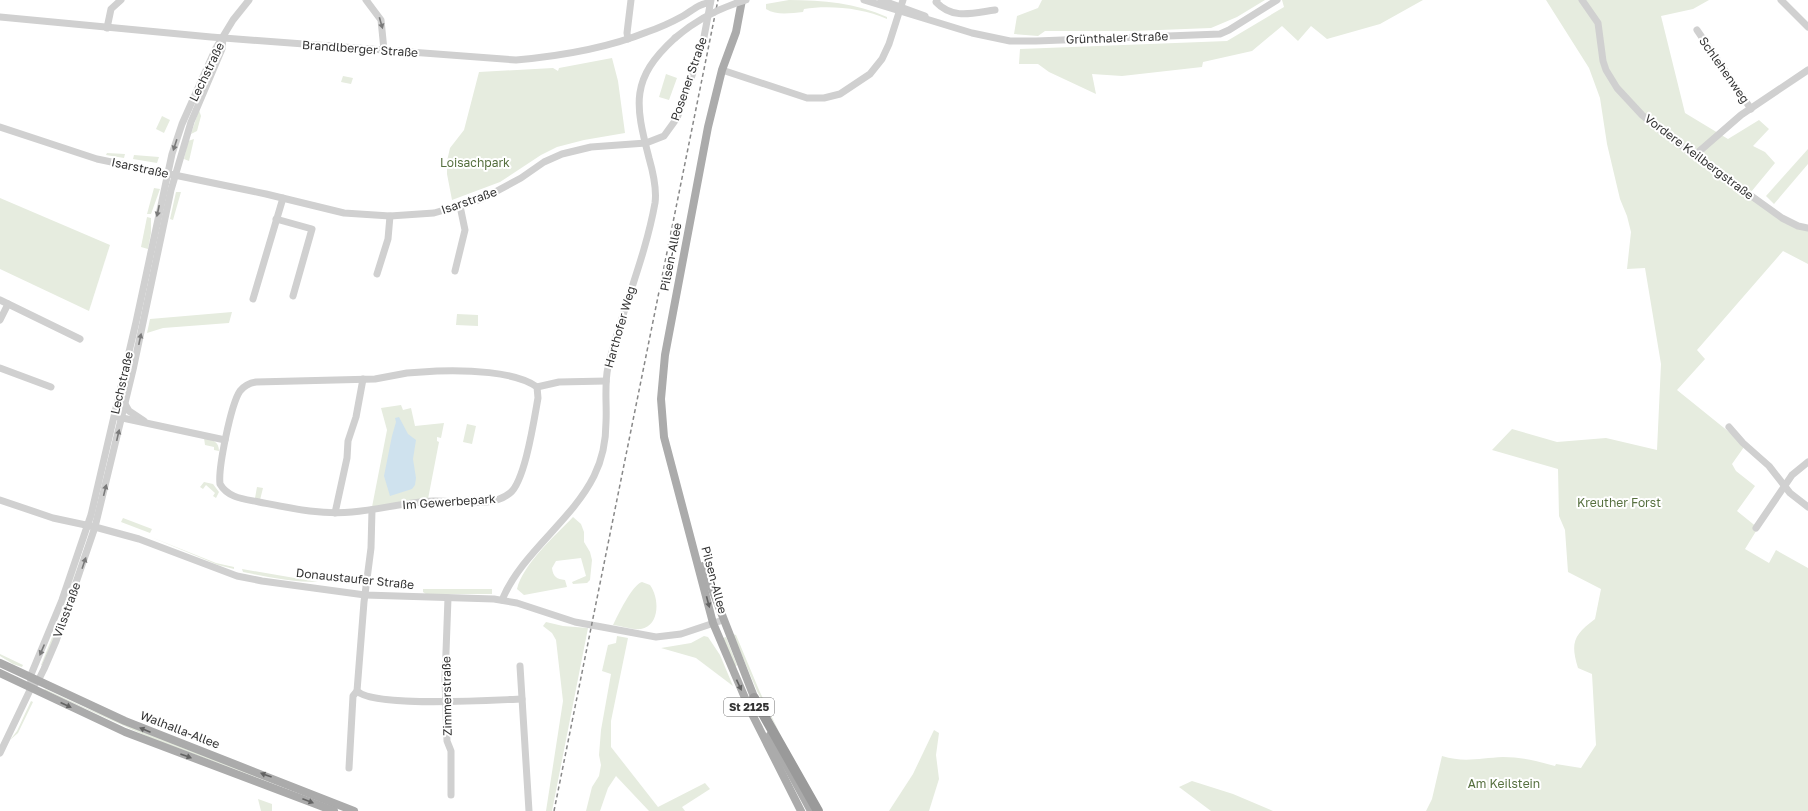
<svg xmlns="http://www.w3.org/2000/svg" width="1808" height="811" font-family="'Golos Text',sans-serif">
<rect width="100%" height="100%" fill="#fff"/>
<g fill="#e6ecdf">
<path d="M789,0c34,0 67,3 98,17v2c-24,-11 -58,-14 -83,-10l-1,3c-12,1 -26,4 -37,-3v-5z"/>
<polygon points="1042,0 1265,0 1237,17 1211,28 1134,31 1045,31 1038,36 1014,34 1017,16 1038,8"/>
<polygon points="1282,0 1423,0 1380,24 1327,39 1311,26 1298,41 1282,26 1252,51 1203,62 1202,67 1122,76 1092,74 1096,94 1049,72 1038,64 1019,64 1020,49 1227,41 1284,7"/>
<path d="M1546,0h163l-16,9 -32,7 24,97 43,26 31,-19 10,9 -16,17 12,6 10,11 -24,29 34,25 14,6 -3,3 12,3v35l-25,-13 -86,99 8,9 -28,31 57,46 10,11 -12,17 4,7 19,15 -18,25 21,17 -13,21 24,14 7,-13 32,18v243h-382l6,-12 10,-43c22,7 38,2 61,1 18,0 34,4 52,9l1,-2 25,4 15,-23 -4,-71 -14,-6c-8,-26 -4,-33 17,-49l6,-30 -33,-17 -3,-42 -6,-14 -1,-47 -66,-19 20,-21 45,13 49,-4 51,12 4,-86 -16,-96 -18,1 4,-37 -4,-16 -7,-17 -13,-55 -7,-46 -11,-30z"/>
<polygon points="612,58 618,81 625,133 584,140 557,147 541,155 500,182 452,200 447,174 447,161 450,148 464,130 479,72 553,68 558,71 559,68"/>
<polygon points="666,74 677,78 669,100 659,97"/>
<polygon points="343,76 353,78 351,84 341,82"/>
<polygon points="199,110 201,116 197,131 191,134"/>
<polygon points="162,116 170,120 164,133 156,129"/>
<polygon points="194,139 189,161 184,159 188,141"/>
<polygon points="1808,149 1808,164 1774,204 1766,196"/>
<polygon points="107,153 125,154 124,158 106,155"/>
<polygon points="134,155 159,157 157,163 133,159"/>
<polygon points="154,188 160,189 151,214 147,214"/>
<polygon points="176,192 181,192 173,220 170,219"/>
<polygon points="0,198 110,245 89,311 0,269"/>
<polygon points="147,217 151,218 151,233 148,249 141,247"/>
<polygon points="232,312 229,323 163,328 147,333 150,319"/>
<polygon points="457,314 478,315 478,326 456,325"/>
<polygon points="401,405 403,410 411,408 415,426 444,423 441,438 437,437 437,441 439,442 428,499 372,507 387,430 381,408"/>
<polygon points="467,424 476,426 472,444 463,442"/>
<path d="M204,438c8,2 15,3 15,13l-5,-1v-3l-9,-2z"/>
<polygon points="204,482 213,484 219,492 216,498 213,496 215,493 206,485 203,489 200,487"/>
<polygon points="257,487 263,488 260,500 255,498"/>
<path d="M573,517l8,7 3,8v10l6,10 2,8 -2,20 -3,3 -14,1 -1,-2 14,-6 -5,-18 -25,3 -4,7c1,9 5,11 13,12l2,7 -43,8 -7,-6c6,-25 38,-53 56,-72z"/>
<polygon points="123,518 152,529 150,533 121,522"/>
<polygon points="151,537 216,563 234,567 234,569 218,565"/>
<polygon points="86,539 54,638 42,665 41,665 59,620"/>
<path d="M242,569l76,13c-25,0 -51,-5 -75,-10z"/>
<path d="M642,582l8,3c9,12 11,40 -9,44 -8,1 -19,-3 -28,-4 5,-10 19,-40 29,-43z"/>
<polygon points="423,589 492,589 492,594 426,594 423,592"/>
<polygon points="546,622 563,626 588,628 552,811 546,811 563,701 556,640 552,633 543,626"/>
<polygon points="733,634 736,635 759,690 781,736 757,691"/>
<polygon points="617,636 628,638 611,721 611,747 658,807 705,783 710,789 682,807 685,811 649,811 616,776 608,788 600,811 586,811 592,787 599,776 601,765 599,755 601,730 611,674 602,671 608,645 616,643"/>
<polygon points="704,636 708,637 720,655 733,686 696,658 661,648 691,643"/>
<polygon points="726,637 737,665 735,667 723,638"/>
<polygon points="0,654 23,665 22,667 13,664 0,656"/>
<polygon points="45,689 86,708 291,790 153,739 44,690"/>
<polygon points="31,701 33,702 18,733 10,740 17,731"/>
<polygon points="934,730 939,733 936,755 939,779 929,811 889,811 913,774"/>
<polygon points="1192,781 1233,794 1273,811 1211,811 1179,787"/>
<polygon points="258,799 272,804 272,811 261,811"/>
</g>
<polygon fill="#cfe2ee" points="399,417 408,434 416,440 413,459 416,478 415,485 412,489 390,496 384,476 392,436 396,422 395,418"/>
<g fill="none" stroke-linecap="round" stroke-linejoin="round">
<g stroke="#d0d0d0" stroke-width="7">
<polyline points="366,0 381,20 384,50"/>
<polyline points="864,0 972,33 1010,41 1036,41 1220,34 1229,30 1277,0"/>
<polyline points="881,0 925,16"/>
<path d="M937,0l-1,2c17,18 37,11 59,8"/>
<polyline points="1582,0 1598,23 1603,61 1606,70 1617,88 1642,115 1665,134 1782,218 1798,226 1808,228"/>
<polyline points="1781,0 1808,27"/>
<path d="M0,17l211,20 305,23c45,-4 89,-11 131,-28 12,-4 25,-10 36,-16 9,-5 16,-13 27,-13"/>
<polyline points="107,28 111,9 121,0"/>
<polyline points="1697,30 1751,109"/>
<polyline points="628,39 627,33 631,0"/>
<polyline points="722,70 807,98 824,98 840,94 870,74 882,59 889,44 903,0"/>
<polyline points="0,127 97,159 266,194 344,213 390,216 434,213 482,199 521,178 544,162 562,154 591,147 646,143 664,136 677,118 696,64 704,37 711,0"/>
<polyline points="1695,155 1741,115 1808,70"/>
<polyline points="276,219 312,229 293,296"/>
<polyline points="455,271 465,230 460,206"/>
<polyline points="377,274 388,239 390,216"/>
<polyline points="253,299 283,198"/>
<polyline points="0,300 80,339"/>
<polyline points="0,320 8,304"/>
<polyline points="0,368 51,387"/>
<path d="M437,371c27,-1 79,0 100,16l1,11c-4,22 -13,83 -28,95 -19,16 -54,7 -77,8 -27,1 -54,9 -81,11 -31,3 -62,-4 -93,-10 -15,-3 -31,-4 -39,-18 -2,-16 11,-80 20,-93 4,-5 10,-8 16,-9l119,-3 32,-6z"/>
<polyline points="537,387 559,382 606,381"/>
<polyline points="125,404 129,411 144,421"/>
<polyline points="118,417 225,440"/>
<polyline points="1729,427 1743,443 1769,466 1790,493 1808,507"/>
<polyline points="0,500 53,518 95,527 139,539 237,576 262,581 365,595 494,599 517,603 575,622 656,637 681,634 723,620"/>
<path d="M372,510l-1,38 -7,54 -7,89c17,17 136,9 165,8"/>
<polyline points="335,513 347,458 348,441 356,417 363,379"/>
<polyline points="1756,528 1792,475 1808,462"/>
<polyline points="448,598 445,679 447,741 451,751 451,795"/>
<path d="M502,600c20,-48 69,-78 92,-124 8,-16 12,-35 12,-54 1,-18 -2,-37 2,-55 13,-55 37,-108 47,-164 2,-14 -2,-31 -6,-45 -14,-54 -19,-79 26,-120"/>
<polyline points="520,666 529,811"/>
<polyline points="31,682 30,677 62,600 91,515 136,322 172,154 182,124 216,48 233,20 249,0"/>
<polyline points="0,753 31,688 38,681 44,669 56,641 95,527 133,370 171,190 191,122 222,49 223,38"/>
<polyline points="349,768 353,696 357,691"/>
</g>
<g stroke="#ababab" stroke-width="8">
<polyline points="742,0 736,32 722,70 708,127 665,355 661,399 664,437 713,623 751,712 801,811"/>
<polyline points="703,566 756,702"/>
<polyline points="0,663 125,721 354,811"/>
<polyline points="0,673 125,732 334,811"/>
<polyline points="770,735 811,811"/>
</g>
<polyline stroke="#9a9a9a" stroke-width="10" points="754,698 818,811"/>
<polyline stroke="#888" stroke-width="1.5" stroke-dasharray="4 3" stroke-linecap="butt" points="554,811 718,0"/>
<path stroke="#d0d0d0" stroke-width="7" d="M675,38c21,-18 44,-30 71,-38"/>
</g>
<defs><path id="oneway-solid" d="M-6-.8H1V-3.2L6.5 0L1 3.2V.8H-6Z"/></defs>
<g fill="#7a7a7a">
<use href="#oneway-solid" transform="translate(381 23) rotate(74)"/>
<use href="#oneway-solid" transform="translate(175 145) rotate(108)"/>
<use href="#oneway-solid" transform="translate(158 211) rotate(102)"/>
<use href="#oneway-solid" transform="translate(140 339) rotate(-78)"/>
<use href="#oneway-solid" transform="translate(118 435) rotate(-77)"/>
<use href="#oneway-solid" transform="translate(105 490) rotate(-76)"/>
<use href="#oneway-solid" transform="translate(84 563) rotate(-71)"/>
<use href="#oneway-solid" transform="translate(42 650) rotate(113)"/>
</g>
<g fill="#636363">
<use href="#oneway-solid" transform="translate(708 602) rotate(75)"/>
<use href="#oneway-solid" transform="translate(739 685) rotate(65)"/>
<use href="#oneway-solid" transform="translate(66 705) rotate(25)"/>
<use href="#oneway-solid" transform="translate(145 730) rotate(-157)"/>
<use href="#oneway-solid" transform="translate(186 756) rotate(20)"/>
<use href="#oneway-solid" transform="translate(266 775) rotate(-160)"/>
<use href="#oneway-solid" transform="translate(308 801) rotate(21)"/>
</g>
<g text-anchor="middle" stroke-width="4" stroke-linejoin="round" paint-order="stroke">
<rect fill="#fff" stroke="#707070" stroke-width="1" x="724" y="698" width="50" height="18" rx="3"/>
<g font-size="11" font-weight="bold" fill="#333">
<text x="749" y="711">St 2125</text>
</g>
<g font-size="12" fill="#333" stroke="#fff">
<text transform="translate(1117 38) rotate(-2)" y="4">Grünthaler Straße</text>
<text transform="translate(360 49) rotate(4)" y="4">Brandlberger Straße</text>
<text transform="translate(1724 70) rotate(55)" y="4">Schlehenweg</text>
<text transform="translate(207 72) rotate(-64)" y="4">Lechstraße</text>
<text transform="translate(689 79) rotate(-71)" y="4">Posener Straße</text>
<text transform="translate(1699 157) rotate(37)" y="4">Vordere Keilbergstraße</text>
<text transform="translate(140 168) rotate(12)" y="4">Isarstraße</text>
<text transform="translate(469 201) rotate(-19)" y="4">Isarstraße</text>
<text transform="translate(671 257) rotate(-79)" y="4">Pilsen-Allee</text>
<text transform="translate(620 327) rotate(-74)" y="4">Harthofer Weg</text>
<text transform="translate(122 383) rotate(-77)" y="4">Lechstraße</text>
<text transform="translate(449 502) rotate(-4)" y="4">Im Gewerbepark</text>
<text transform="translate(355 579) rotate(6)" y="4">Donaustaufer Straße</text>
<text transform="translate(714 580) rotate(75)" y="4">Pilsen-Allee</text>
<text transform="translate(67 610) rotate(-70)" y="4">Vilsstraße</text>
<text transform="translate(447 696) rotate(-91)" y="4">Zimmerstraße</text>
<text transform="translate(180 730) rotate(21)" y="4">Walhalla-Allee</text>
</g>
<g font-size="12" fill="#56703f" stroke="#fff">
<text x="475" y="167">Loisachpark</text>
<text x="1619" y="507">Kreuther Forst</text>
<text x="1504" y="788">Am Keilstein</text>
</g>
</g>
</svg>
